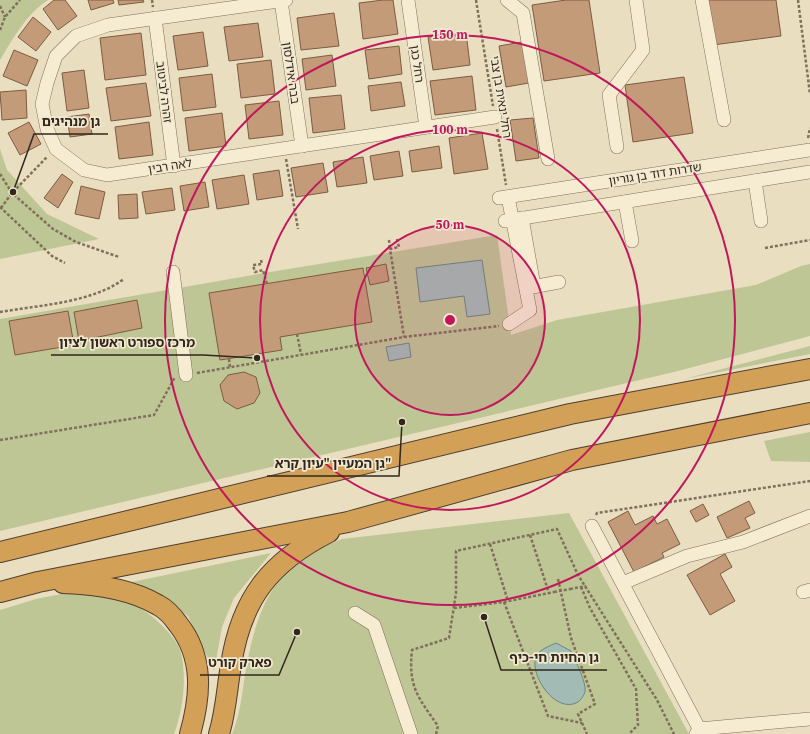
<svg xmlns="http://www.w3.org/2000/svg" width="810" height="734" font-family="'IBM Plex Serif','Noto Sans Hebrew',serif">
<rect width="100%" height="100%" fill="#e9dec0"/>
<g fill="#bec695">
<path d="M0,0h48c-22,14 -35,39 -48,60z"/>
<polygon points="0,149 7,170 47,214 99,239 0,259"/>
<polygon points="497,235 511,335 557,320 756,285 801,266 810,264 810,336 678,371 0,531 0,319 264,273"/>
<polygon points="810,346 810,354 684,379"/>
<polygon points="810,432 810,462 771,461 764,441"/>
<path d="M569,513l120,221h-457c9,-21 10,-43 14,-65 8,-46 23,-95 68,-118 9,-5 18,-8 28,-12z"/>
<polygon points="271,553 234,598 222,627 214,671 188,616 161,597 127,583"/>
<path d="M66,593c24,1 50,3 72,14 14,7 39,30 43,46 6,25 2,57 -7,81h-174v-124l36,-11z"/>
</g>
<g fill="#a2bcb5" stroke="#6b8882">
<polygon points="482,260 490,314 467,317 464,296 420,302 416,268"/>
<polygon points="409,343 411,357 389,361 386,347"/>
<path d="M556,643l15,8c4,9 16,32 14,41 -1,3 -4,8 -7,10 -22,13 -49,-27 -42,-45 3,-8 14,-11 20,-14z"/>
</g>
<g fill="#c49b79" stroke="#7d5b42">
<polygon points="54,0 65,0 77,16 58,30 43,9"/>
<polygon points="88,0 113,0 114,3 91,10"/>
<polygon points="118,0 143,0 144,2 119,5"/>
<polygon points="383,0 393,0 398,34 363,39 359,3"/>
<polygon points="566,0 589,0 600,73 544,81 532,5"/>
<polygon points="708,0 776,0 781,36 713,45"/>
<polygon points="334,13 339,46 301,50 297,18"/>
<polygon points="33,17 51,32 36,51 18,37"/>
<polygon points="258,23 263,57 229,61 224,27"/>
<polygon points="203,32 208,66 178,70 173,36"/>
<polygon points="466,32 470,65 433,70 428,37"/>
<polygon points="141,33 146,75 105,80 100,38"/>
<polygon points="522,42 529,83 506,87 499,46"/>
<polygon points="399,46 402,74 369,79 365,50"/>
<polygon points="14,50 38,60 27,86 3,76"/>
<polygon points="332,55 336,86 306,90 302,59"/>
<polygon points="271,60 275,94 241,98 237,64"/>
<polygon points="84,70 89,108 67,111 62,73"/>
<polygon points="212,74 216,107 183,111 179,78"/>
<polygon points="472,76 476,110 435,115 430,81"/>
<polygon points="684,77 693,133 633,142 625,85"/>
<polygon points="401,82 405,106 371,111 368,86"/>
<polygon points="146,83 151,116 111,121 106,88"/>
<polygon points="26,90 27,118 2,120 0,92"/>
<polygon points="341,95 345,129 313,133 309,98"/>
<polygon points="279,101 283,135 249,139 245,105"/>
<polygon points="222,113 226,146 189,151 185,118"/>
<polygon points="89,114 92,134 70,137 67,117"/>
<polygon points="533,118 539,158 516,161 510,120"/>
<polygon points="29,122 41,144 20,155 8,133"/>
<polygon points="149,122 153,155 119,159 115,127"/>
<polygon points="482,133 488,169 454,174 449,138"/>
<polygon points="439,146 442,168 412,172 409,151"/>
<polygon points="399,151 403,176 374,180 370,156"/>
<polygon points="363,157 367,183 337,187 333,162"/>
<polygon points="323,163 328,192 296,197 291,168"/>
<polygon points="279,170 283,196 257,200 253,174"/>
<polygon points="62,174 73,182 58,208 44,198"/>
<polygon points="244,175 249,204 217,209 212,180"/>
<polygon points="205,182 209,207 184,211 180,186"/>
<polygon points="81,186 105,192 99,219 75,214"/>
<polygon points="172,188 175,210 146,214 142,192"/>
<polygon points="137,194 138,218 119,219 118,195"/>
<polygon points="386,264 389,281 370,285 366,268"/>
<polygon points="363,268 372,322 280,337 282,350 220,360 209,293"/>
<polygon points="137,300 142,328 79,341 74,312"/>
<polygon points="68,311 74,345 15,355 9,321"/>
<polygon points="244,372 256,377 260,393 254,403 237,409 224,401 220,385 228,375"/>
<polygon points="749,501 755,513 745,518 750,528 727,538 717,517"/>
<polygon points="703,504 709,515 696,522 690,511"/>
<polygon points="628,511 635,525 653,516 657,524 667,519 680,544 662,553 664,557 634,572 608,522"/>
<polygon points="725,554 732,567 720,574 735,601 710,615 687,575"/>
</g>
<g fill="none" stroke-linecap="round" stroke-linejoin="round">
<defs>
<g id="minor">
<polyline points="286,0 108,25 76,36 56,56 47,83 42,104 47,129 56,149 84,170 107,175 495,117"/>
<polyline points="408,0 426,127"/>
<polyline points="507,0 523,13 548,159"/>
<polyline points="702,0 724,120"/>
<polyline points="281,1 302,146"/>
<polyline points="155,18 174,166"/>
<polyline points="617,147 609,95 643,50 636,0"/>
<polyline points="755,181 761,221"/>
<polyline points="508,197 530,310 509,324"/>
<polyline points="499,198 810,150"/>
<polyline points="625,202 632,241"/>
<polyline points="522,218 534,286"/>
<polyline points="505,221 810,172"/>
<polyline points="173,272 186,375"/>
<polyline points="527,288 559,282"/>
<polyline points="592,526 702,734"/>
<polyline points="623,583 687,556 743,542 810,516"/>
<polyline points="803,592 810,590"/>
<polyline points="355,613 374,625 411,734"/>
<polyline points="696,734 699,729 810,719"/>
</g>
<g id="highway">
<polyline points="0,552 570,414 810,369"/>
<path d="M63,583c31,1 68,6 95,22 8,4 15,12 20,19 26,33 23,71 12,110"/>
<polyline points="0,592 38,582 348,522 572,460 810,413"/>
<path d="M219,734c7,-23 8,-46 12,-69 10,-66 39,-103 98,-133"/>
</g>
</defs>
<use href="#minor" stroke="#806f5a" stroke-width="14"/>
<use href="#highway" stroke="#4e3e2e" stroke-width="22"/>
<g stroke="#806f5a" stroke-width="2.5" stroke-dasharray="3 2" stroke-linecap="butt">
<polyline points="152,0 153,7"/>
<polyline points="476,0 493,106"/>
<polyline points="798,0 810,94"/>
<polyline points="0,6 5,17"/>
<polyline points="0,30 5,17 20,0"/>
<polyline points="497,129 506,185"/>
<polyline points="808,138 810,128"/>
<polyline points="286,159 298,229"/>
<polyline points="0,174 12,193 53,229 76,242 119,257"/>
<polyline points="0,207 52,256 65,263"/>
<polyline points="1,208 12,193 47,157"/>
<polyline points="397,239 399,247 390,249 404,337"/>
<polyline points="389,240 390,249"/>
<polyline points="765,248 810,240"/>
<polyline points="261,260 262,264 253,265 255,272 263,270 267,284"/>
<path d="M0,312c40,-7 91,-9 124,-33"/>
<polyline points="297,334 301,354"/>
<polyline points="229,359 230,367"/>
<polyline points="197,373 404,337 499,326"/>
<polyline points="0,440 154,415 175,377"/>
<polyline points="596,515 597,513 810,481"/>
<polyline points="530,535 549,593"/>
<polyline points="490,544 508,601"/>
<polyline points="558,579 571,638 595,704 578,714 587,734"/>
<polyline points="581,587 590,608 636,689 638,725 629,734"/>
<polyline points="570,589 586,586"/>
<polyline points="504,602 548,716 582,723"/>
<polyline points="454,608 504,602 554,592"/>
<path d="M436,734l2,-8c-20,-29 -30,-39 -26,-76l37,-12 7,-45v-42l101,-22 21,46 79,125 17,34"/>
</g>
<use href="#minor" stroke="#f5ecd2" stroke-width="13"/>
<use href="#highway" stroke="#d2a057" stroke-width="20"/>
<polyline stroke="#806f5a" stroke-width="2.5" stroke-dasharray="3 2" stroke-linecap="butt" points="554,592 570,589"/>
</g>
<circle cx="450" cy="320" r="95" fill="#c2185b" fill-opacity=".12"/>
<g fill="none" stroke="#c2185b" stroke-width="2">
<circle cx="450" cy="320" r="95"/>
<circle cx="450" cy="320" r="190"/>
<circle cx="450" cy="320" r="285"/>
</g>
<g text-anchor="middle" stroke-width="3.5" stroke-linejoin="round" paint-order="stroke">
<g font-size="12" fill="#31271d" stroke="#f1e8cf">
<text transform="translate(417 64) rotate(82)" y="4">רחל כגן</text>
<text transform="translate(291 73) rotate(82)" y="4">בבה אידלסון</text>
<text transform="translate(164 92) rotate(83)" y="4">זהרה לביטוב</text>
<text transform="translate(501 97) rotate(81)" y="4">רחל ינאית בן צבי</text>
<text transform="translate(170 166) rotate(-9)" y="4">לאה רבין</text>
<text transform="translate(655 174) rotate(-9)" y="4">שדרות דוד בן גוריון</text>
</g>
</g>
<circle cx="450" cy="320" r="6" fill="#c2185b" stroke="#f1e8cf" stroke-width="2"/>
<g font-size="12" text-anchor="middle" font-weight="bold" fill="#c2185b" stroke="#f1e8cf" stroke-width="3.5" stroke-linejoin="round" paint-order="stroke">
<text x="450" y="39">150 m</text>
<text x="450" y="134">100 m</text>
<text x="450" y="229">50 m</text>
</g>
<path fill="none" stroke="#31271d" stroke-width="1.5" d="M13 192L34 134H108M257 358L203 355H51M402 422L399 476H267M484 617L501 670H607M297 632L279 675H200"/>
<g fill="#31271d" stroke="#f1e8cf" stroke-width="1.5">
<circle cx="13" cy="192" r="4"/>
<circle cx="257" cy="358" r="4"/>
<circle cx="402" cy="422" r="4"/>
<circle cx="484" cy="617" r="4"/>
<circle cx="297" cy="632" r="4"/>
</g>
<g font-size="13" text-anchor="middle" font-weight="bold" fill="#31271d" stroke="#f1e8cf" stroke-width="3.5" stroke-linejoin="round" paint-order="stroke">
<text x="71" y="126">גן מנהיגים</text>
<text x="127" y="347">מרכז ספורט ראשון לציון</text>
<text x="333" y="468">גן המעיין "עיון קרא"</text>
<text x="554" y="662">גן החיות חי-כיף</text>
<text x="240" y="667">פארק קורט</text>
</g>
</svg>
